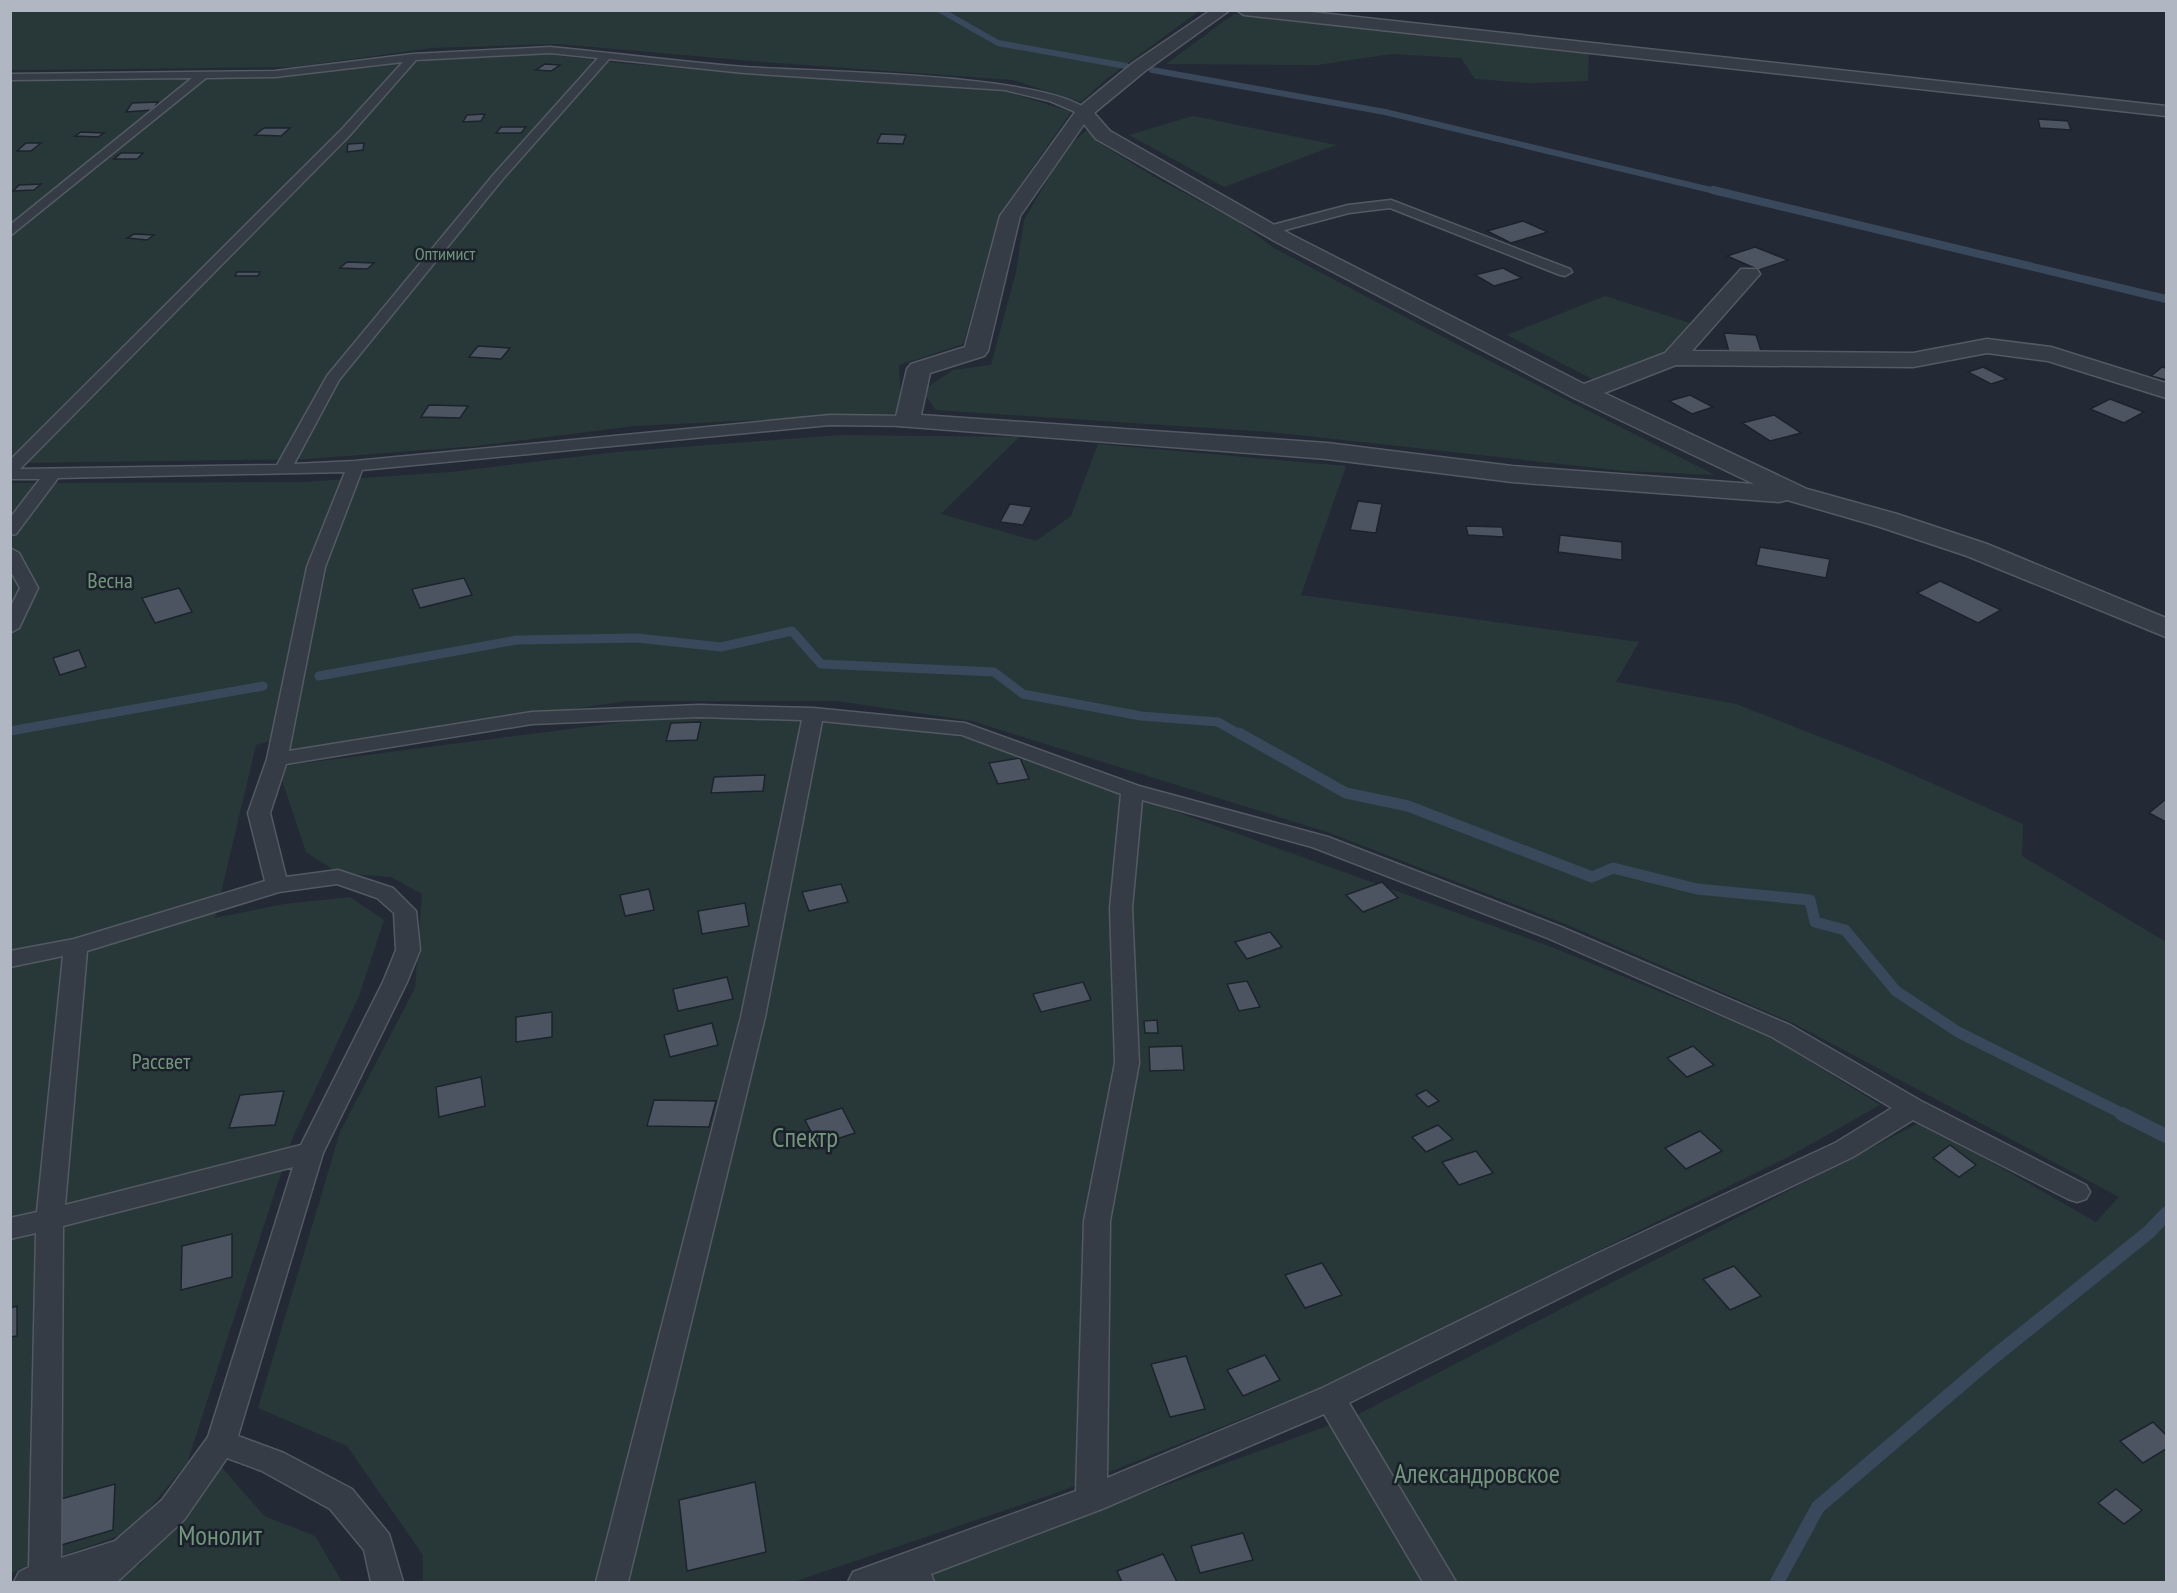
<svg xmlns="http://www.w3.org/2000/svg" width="2177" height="1593" font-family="'PT Sans Narrow',sans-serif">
<rect width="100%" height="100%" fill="#232a35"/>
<g fill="#283838">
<polygon points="10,11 11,10 1199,11 1105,80 1081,102 1013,80 763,62 558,44 432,48 293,67 11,70"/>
<polygon points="1234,14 1589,53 1588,81 1530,83 1475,79 1461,58 1391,54 1317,65 1166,64"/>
<polygon points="545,54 618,63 1008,92 1071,112 1000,214 963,344 899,365 902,413 634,426 477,446 308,459 11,463 10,80 280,77 424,61"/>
<polygon points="1193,116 1336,145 1224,187 1129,135"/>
<polygon points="1089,128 1099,143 1156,178 1237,221 1274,248 1464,348 1715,475 1625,471 1270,432 936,410 922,391 953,370 991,365 1016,272 1024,220 1065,150"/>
<polygon points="1605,296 1693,324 1669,350 1592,379 1507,335"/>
<polygon points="840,435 1019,437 941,514 1036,541 1071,516 1098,444 1346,466 1301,595 1639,642 1616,682 1736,704 1882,761 2023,824 2022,856 2166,942 2166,1582 900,1582 1355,1416 1921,1122 2096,1222 2119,1197 1795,1024 1568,925 1330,833 972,721 837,701 627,701 289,751 287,736 256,745 215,918 284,904 350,897 384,920 359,996 292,1139 187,1463 130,1532 11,1573 10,483 304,482 451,472 616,452"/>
<polygon points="670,716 818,720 971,738 1549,946 1770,1037 1880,1105 1788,1157 1326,1385 1059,1492 793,1582 423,1582 423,1555 347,1446 258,1408 340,1132 415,988 422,894 391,877 339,873 306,852 282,780 282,766"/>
<polygon points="219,1464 264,1516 315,1536 342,1582 92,1582 140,1565"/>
</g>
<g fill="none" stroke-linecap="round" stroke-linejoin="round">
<g stroke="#3a485c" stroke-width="6">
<polyline points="940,10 998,43 1126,66"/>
<polyline points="1152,70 1385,112 1719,192"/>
</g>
<polyline stroke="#3a485c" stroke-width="8" points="1713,190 2166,299"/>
<g stroke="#3a485c" stroke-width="9">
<polyline points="319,676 517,640 637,638 721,647 792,631 821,664 994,672 1023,694 1141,716 1218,722 1241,735"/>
<polyline points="10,731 263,686"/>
</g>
<polyline stroke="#3a485c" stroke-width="11" points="1239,733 1346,793 1408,806 1592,877 1613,868 1697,889 1810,900 1815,922 1845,930 1896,991 1958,1032 2125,1115"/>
<g stroke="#3a485c" stroke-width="14">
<polyline points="2122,1114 2166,1136"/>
<polyline points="1777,1582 1818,1507 1990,1360 2149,1232 2166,1214"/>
</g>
</g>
<g fill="#4b5460" stroke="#1d232c" stroke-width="1.5">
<polygon points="545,64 560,65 551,71 536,70"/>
<polygon points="158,102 153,110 126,112 132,103"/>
<polygon points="485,114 481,121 463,122 467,115"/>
<polygon points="2038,119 2068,121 2071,130 2040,128"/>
<polygon points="501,127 526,127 521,133 496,133"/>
<polygon points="264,128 290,128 281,136 255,135"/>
<polygon points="81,132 104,133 98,137 75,136"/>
<polygon points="881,134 906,135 903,144 877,143"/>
<polygon points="26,143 41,143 31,151 17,151"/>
<polygon points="364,143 363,150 347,152 348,144"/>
<polygon points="121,153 143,153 137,159 114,159"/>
<polygon points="41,184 34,190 13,191 19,185"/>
<polygon points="1523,221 1548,232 1511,243 1487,231"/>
<polygon points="134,234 154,235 147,240 127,238"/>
<polygon points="1755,247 1788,260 1759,270 1727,256"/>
<polygon points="347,262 374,263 367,269 340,268"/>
<polygon points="1503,268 1522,278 1494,286 1475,275"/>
<polygon points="237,272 260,272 258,276 235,276"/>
<polygon points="1724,333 1756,335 1762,354 1729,352"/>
<polygon points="478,346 510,348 501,359 469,357"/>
<polygon points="1983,367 2007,379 1991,384 1968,372"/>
<polygon points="2162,367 2166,368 2166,380 2151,376"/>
<polygon points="1690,395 1713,407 1692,414 1669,401"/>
<polygon points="2110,399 2144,412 2124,423 2090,409"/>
<polygon points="429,405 468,406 460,418 421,417"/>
<polygon points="1774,415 1801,433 1770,441 1742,423"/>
<polygon points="1358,501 1382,504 1376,533 1350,530"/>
<polygon points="1010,504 1032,507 1023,525 1000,522"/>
<polygon points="1466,526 1502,527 1504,537 1468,535"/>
<polygon points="1560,535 1622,542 1622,560 1558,552"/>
<polygon points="1760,547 1830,559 1826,578 1756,565"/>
<polygon points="464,578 472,595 420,608 412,589"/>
<polygon points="1940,581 2001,610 1978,623 1917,593"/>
<polygon points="179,588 192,612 155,623 142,598"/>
<polygon points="79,650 86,667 60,675 53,658"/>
<polygon points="701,722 697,740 666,741 671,723"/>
<polygon points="1020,758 1029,779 998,784 989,763"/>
<polygon points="765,775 763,791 711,793 714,777"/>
<polygon points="2166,799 2166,822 2149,813"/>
<polygon points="1382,882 1398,898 1363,912 1346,895"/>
<polygon points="841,884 848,902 809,911 802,892"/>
<polygon points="649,889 654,910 625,916 620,895"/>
<polygon points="745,903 749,926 702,934 698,911"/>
<polygon points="1270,932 1282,947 1247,959 1235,942"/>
<polygon points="727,977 733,999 678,1011 673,989"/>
<polygon points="1247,981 1260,1007 1239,1011 1227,984"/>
<polygon points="1083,982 1091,1000 1041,1012 1033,994"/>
<polygon points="552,1012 552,1037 516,1042 516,1017"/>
<polygon points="1157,1020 1158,1033 1145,1033 1144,1021"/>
<polygon points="712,1023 718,1045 670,1057 664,1035"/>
<polygon points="1182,1046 1184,1070 1150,1071 1149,1047"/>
<polygon points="1693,1046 1714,1065 1687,1077 1667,1058"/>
<polygon points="481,1077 485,1106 439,1117 436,1087"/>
<polygon points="1426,1090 1439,1101 1428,1107 1416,1095"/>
<polygon points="284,1091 275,1125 229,1128 240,1095"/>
<polygon points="654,1100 716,1101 709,1127 647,1126"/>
<polygon points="842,1108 855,1133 818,1145 805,1120"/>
<polygon points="1438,1125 1453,1139 1426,1152 1412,1137"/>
<polygon points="1700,1131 1722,1151 1686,1169 1665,1148"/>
<polygon points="1950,1145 1976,1165 1959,1177 1933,1158"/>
<polygon points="1476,1151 1493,1173 1459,1185 1442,1162"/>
<polygon points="232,1234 232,1277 181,1290 182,1246"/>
<polygon points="1322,1263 1342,1295 1305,1308 1285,1275"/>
<polygon points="1734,1266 1761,1296 1730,1310 1703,1279"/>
<polygon points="17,1306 17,1336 10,1337 10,1308"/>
<polygon points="1265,1355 1280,1380 1243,1396 1227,1370"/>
<polygon points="1186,1356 1205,1409 1170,1417 1151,1364"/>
<polygon points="2153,1422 2166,1435 2166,1449 2143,1463 2120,1441"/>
<polygon points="755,1482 766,1552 687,1571 679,1500"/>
<polygon points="115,1484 113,1530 58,1546 61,1499"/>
<polygon points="2116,1489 2142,1510 2124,1524 2098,1503"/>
<polygon points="1243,1533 1253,1560 1200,1573 1191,1546"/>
<polygon points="1163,1554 1177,1582 1122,1582 1117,1571"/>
</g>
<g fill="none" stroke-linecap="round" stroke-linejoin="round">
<defs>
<g id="lane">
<path d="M550,47c65,6 130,15 195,20 65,5 306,6 345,45l-10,2 -30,-13 -45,-11 -261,-17 -135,-14 -107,121 -163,200 -45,84 61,-3 475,-46 77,1 8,5 -8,5 -77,-1 -468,45 -37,97 -36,184 243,-39 167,-7 114,3 152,15 174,63 189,51 233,90 229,98 131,76 165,84 4,7 -4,7 -9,3 -9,-3 -155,-79 -60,37 -237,113 -267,133 107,179h-33l-99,-168 -222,95 -171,65 3,8h-86l5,-10 223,-81 8,-270 31,-158 -5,-155 11,-114 -159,-59 -140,-14 -57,296 -137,565h-32l145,-565 61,-297 -103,-3 -167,7 -246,40 -16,49 16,64 52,-7 55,18 23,23 4,39 -13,32 -84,171 -85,283 46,17 68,36 37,45 14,48h-32l-7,-32 -34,-41 -68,-38 -35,-13 -43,62 -67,62h-103l5,-10 10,-5 7,-334 -26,6v-21l27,-6 26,-256 -53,11v-16l64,-12 191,-58 -17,-68 19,-54 40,-192 38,-95 -287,6 -42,56 -6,1v-17l30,-39h-30v-19l332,-331 61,-67 -128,15 -69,1 -196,158v-11l182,-147 -182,2v-6l265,-3 138,-17zM550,53l48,5 -104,116 -167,202 -50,89 -257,4 330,-334 66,-75zM1142,800l170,47 233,90 227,100 120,71 -57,35 -239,111 -276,135 -213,89 3,-257 29,-158 -7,-155zM337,884l40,14 17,15 2,37 -13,32 -82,163 -236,60 22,-254 192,-59zM293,1167l-85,270 -46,63 -47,41 -54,17 2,-332z"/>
<polygon points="1391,200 1570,269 1572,272 1565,276 1560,275 1390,208 1349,213 1270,234 1263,230 1265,227 1348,205"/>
<polygon points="10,548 19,553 38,588 19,628 10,633 10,608 20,588 10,570"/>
</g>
<g id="street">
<path d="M1211,10h19l-85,61 -51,42 16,18 182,104 292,149 81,-31 76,-84h16l3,5 -68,77 221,2 74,-14 64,8 115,36v15l-118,-37 -61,-8 -74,14 -237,-2 -72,28 203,96 90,25 90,30 179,74v19l-199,-81 -90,-30 -90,-26 -8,2 -267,-20 -185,-23 -429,-33 -3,-5 12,-52 4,-5 54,-17 35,-131 78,-108 55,-45zM1084,124l12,15 182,104 296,155 180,86 -242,-18 -185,-23 -406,-28 9,-42 54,-17 4,-5 32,-135z"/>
<polygon points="1236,10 1293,10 2166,106 2166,116 1244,15"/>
</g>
</defs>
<use href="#lane" stroke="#535a63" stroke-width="3"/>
<use href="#street" stroke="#535a63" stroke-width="3"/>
<use href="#lane" fill="#363c46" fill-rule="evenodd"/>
<use href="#street" fill="#363c46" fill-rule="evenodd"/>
</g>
<g text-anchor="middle" stroke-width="5" stroke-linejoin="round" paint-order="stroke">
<g font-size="18" fill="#72957b" stroke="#1b212a">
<text x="445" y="260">Оптимист</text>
</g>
<g font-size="22" fill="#72957b" stroke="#1b212a">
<text x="110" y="588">Весна</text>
<text x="161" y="1069">Рассвет</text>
</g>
<g font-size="27" fill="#72957b" stroke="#1b212a">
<text x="805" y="1147">Спектр</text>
<text x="1477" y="1483">Александровское</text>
<text x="220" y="1545">Монолит</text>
</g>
</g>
<rect width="2177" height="1593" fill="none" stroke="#b0b7c2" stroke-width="24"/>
</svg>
